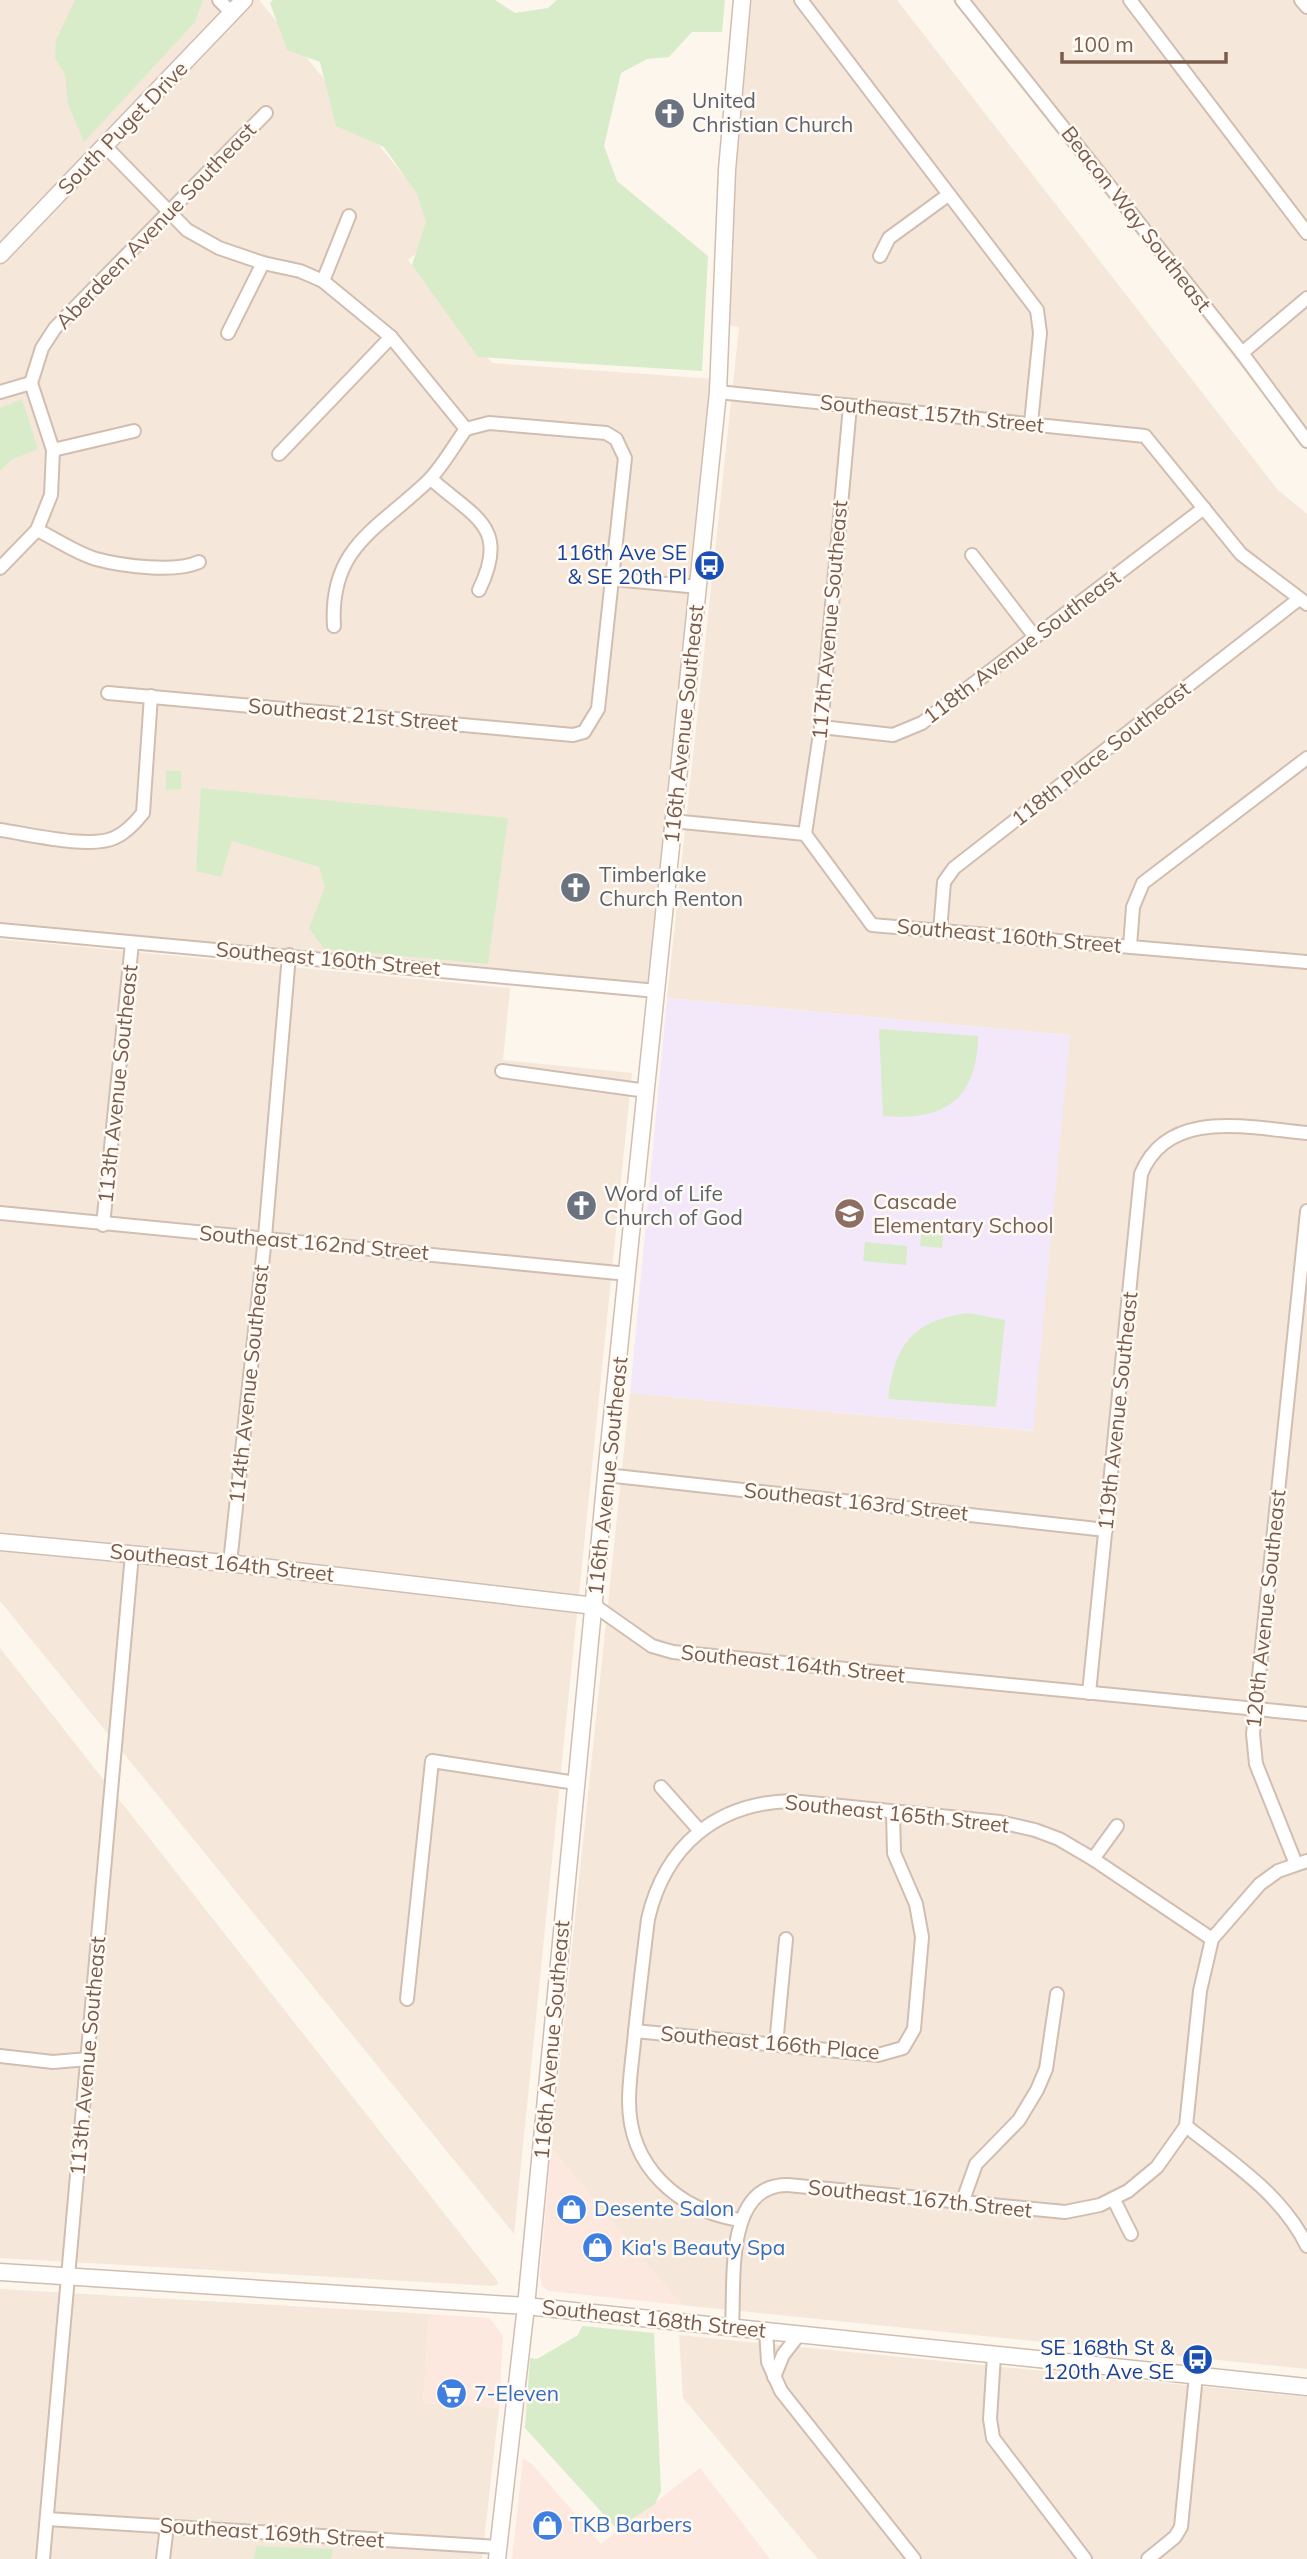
<svg xmlns="http://www.w3.org/2000/svg" width="1307" height="2559" font-family="Mulish,sans-serif">
<rect width="100%" height="100%" fill="#fdf6ec"/>
<g fill="#f5e8da">
<polygon points="0,0 259,0 447,228 408,260 492,363 716,379 658,990 0,928"/>
<polygon points="751,0 897,0 1277,489 1307,514 1307,2369 681,2305 551,2148 630,1393 1032,1431 1069,1035 667,998 739,327 727,325 739,106"/>
<polygon points="952,0 1307,0 1307,450 1284,421"/>
<polygon points="0,939 510,988 503,1060 632,1073 514,2234 0,1601"/>
<polygon points="0,1648 499,2283 493,2286 0,2258"/>
<polygon points="0,2289 429,2314 423,2403 499,2408 482,2559 0,2559"/>
<polygon points="679,2335 1307,2397 1307,2559 818,2559 683,2398"/>
</g>
<g fill="#fde8e0">
<polygon points="551,2148 681,2305 549,2291 542,2286 540,2276"/>
<polygon points="429,2314 488,2318 493,2322 503,2336 499,2408 423,2403"/>
<polygon points="523,2458 533,2465 601,2544 700,2468 770,2559 512,2559"/>
</g>
<polygon fill="#f3e8fa" points="667,998 1070,1035 1033,1431 630,1393"/>
<g fill="#d8ecc9">
<polygon points="75,0 203,0 195,22 84,142 68,104 65,74 55,58 56,40"/>
<polygon points="273,0 495,0 515,13 548,8 557,0 725,0 722,32 692,32 669,57 647,59 621,73 604,146 617,181 708,256 702,371 478,357 412,265 426,222 417,194 384,147 336,126 320,62 287,50 270,3"/>
<polygon points="22,399 38,449 11,460 0,471 0,408"/>
<polygon points="166,771 181,771 181,789 166,790"/>
<polygon points="201,788 508,818 488,964 324,949 309,928 325,887 319,867 232,841 221,877 196,871"/>
<path d="M879,1029l99,7c-1,65 -35,85 -95,80z"/>
<polygon points="923,1219 945,1222 942,1248 920,1246"/>
<polygon points="865,1242 907,1246 906,1265 863,1261"/>
<path d="M968,1313l37,7 -9,87 -108,-8c6,-54 25,-79 80,-86z"/>
<polygon points="582,2326 654,2333 661,2491 655,2504 617,2529 525,2428 530,2358 537,2359 578,2335"/>
<polygon points="256,2546 333,2549 331,2559 254,2559"/>
</g>
<g fill="none" stroke-linecap="round" stroke-linejoin="round">
<defs>
<g id="minor">
<polyline points="219,0 232,13"/>
<polyline points="801,0 1037,310 1040,333 1031,423"/>
<polyline points="962,0 1242,353 1307,441"/>
<polyline points="1130,0 1307,233"/>
<polyline points="1301,0 1307,7"/>
<polyline points="106,147 187,230 219,248 263,263 300,271 323,281 391,337 466,429 489,423 606,433 616,439 625,458 598,709 584,732 573,735 108,693"/>
<polyline points="880,256 889,238 948,195"/>
<polyline points="323,281 349,216"/>
<polyline points="228,333 263,263"/>
<polyline points="1242,353 1307,298"/>
<polyline points="0,392 31,383"/>
<polyline points="718,392 1145,436 1241,554 1307,604"/>
<polyline points="53,450 134,431"/>
<polyline points="279,454 391,337"/>
<path d="M431,479c44,39 79,48 48,111"/>
<path d="M37,530c19,9 39,23 59,29 26,7 79,14 103,3"/>
<polyline points="972,555 1035,637"/>
<polyline points="0,568 37,530 51,495 53,450 31,383 42,348 55,328 266,113"/>
<polyline points="613,579 699,587"/>
<path d="M334,626c-5,-79 44,-97 94,-145 15,-15 26,-36 38,-52"/>
<polyline points="821,727 893,735 922,723 1204,508"/>
<polyline points="672,821 805,834 872,925 1307,962"/>
<path d="M0,830c29,4 89,19 114,8 12,-5 21,-15 29,-25l8,-117"/>
<polyline points="805,834 821,727 850,406"/>
<polyline points="0,930 657,991"/>
<polyline points="940,931 944,882 954,868 1299,599"/>
<polyline points="1130,946 1133,907 1143,883 1307,758"/>
<polyline points="502,1071 647,1091"/>
<polyline points="0,1213 628,1274"/>
<polyline points="103,1225 132,943"/>
<polyline points="606,1475 1106,1530"/>
<polyline points="230,1563 265,1237 289,955"/>
<polyline points="595,1606 652,1646 673,1652 1307,1714"/>
<path d="M1089,1693l52,-519c27,-67 109,-46 166,-41"/>
<polyline points="661,1787 700,1831"/>
<polyline points="1093,1859 1117,1826"/>
<polyline points="1296,1864 1256,1764 1253,1734 1307,1211"/>
<polyline points="407,1999 432,1761 576,1783"/>
<polyline points="635,2031 878,2055 903,2048 914,2029 922,1937 916,1904 894,1853 893,1812"/>
<polyline points="776,2045 786,1939"/>
<polyline points="0,2056 53,2062 88,2059"/>
<path d="M1186,2126c45,36 95,67 121,120"/>
<polyline points="1114,2200 1131,2234"/>
<polyline points="962,2203 976,2164 1019,2120 1037,2090 1046,2069 1057,1994"/>
<path d="M739,2220c-60,-10 -110,-52 -110,-119 0,-19 3,-39 5,-59 4,-41 9,-82 14,-123 17,-73 68,-116 143,-118l209,21 35,8 24,9 34,20 119,80"/>
<path d="M732,2326c3,-44 -8,-142 56,-141l277,27 35,-7 28,-14 29,-24 29,-41 14,-135 12,-52 48,-55 18,-13 29,-10"/>
<polyline points="766,2330 768,2362 781,2391 914,2559"/>
<polyline points="994,2355 990,2419 993,2438 1085,2559"/>
<polyline points="774,2377 783,2355 800,2333"/>
<polyline points="47,2519 498,2547"/>
<polyline points="43,2559 132,1554"/>
<polyline points="163,2559 167,2526"/>
<polyline points="1148,2559 1175,2537 1181,2527 1196,2375"/>
</g>
<g id="tertiary">
<polyline points="0,255 244,0"/>
<polyline points="0,1542 236,1564 595,1606"/>
<polyline points="0,2272 526,2306 1307,2387"/>
<polyline points="497,2559 526,2306 606,1475 718,392 727,170 742,0"/>
</g>
</defs>
<use href="#minor" stroke="#d1beb0" stroke-width="16"/>
<use href="#tertiary" stroke="#d1beb0" stroke-width="19"/>
<use href="#minor" stroke="#fff" stroke-width="12"/>
<use href="#tertiary" stroke="#fff" stroke-width="16"/>
</g>
<defs>
<symbol id="church-disc" viewBox="-11 -11 22 22"><circle r="9.5" fill="#6b7280" stroke="#fffaf3"/><path d="M-1.2-6h2.4v3.5h3.3v2.4h-3.3V6h-2.4V-.1h-3.3v-2.4h3.3Z" fill="#fff"/></symbol>
<symbol id="bus-disc" viewBox="-11 -11 22 22"><circle r="9.5" fill="#1a4fb4" stroke="#fffaf3"/><path d="M-5-6H5V4H4V6H2V4H-2V6H-4V4H-5ZM-3.5-4V0h7V-4ZM-3.5 1.2v1.5H-2V1.2ZM2 1.2v1.5H3.5V1.2Z" fill="#fff"/></symbol>
<symbol id="school-disc" viewBox="-11 -11 22 22"><circle r="9.5" fill="#8d6e63" stroke="#fffaf3"/><path d="M0-5L7-2L0 1L-7-2ZM-4 1L0 2.5L4 1V4Q0 6-4 4Z" fill="#fff"/></symbol>
<symbol id="shop-disc" viewBox="-11 -11 22 22"><circle r="9.5" fill="#3f7fe0" stroke="#fffaf3"/><path d="M-5-2.5h2.3a2.7 3.5 0 0 1 5.4 0H5L5.5 6h-11ZM-1.5-2.5h3a1.5 2.3 0 0 0-3 0Z" fill="#fff"/></symbol>
<symbol id="supermarket-disc" viewBox="-11 -11 22 22"><circle r="9.5" fill="#3f7fe0" stroke="#fffaf3"/><path d="M-6-5.5h2.5l.6 2H6L4.5 2H-2.5L-4.4-4H-6ZM-1.5 3.2a1.3 1.3 0 1 0 .1 0ZM3 3.2a1.3 1.3 0 1 0 .1 0Z" fill="#fff"/></symbol>
</defs>
<g fill-rule="evenodd">
<use href="#church-disc" x="652" y="96" width="35" height="35"/>
<use href="#bus-disc" x="692" y="548" width="35" height="35"/>
<use href="#church-disc" x="558" y="870" width="35" height="35"/>
<use href="#church-disc" x="564" y="1188" width="35" height="35"/>
<use href="#school-disc" x="832" y="1196" width="35" height="35"/>
<use href="#shop-disc" x="554" y="2192" width="35" height="35"/>
<use href="#shop-disc" x="580" y="2230" width="35" height="35"/>
<use href="#bus-disc" x="1180" y="2342" width="35" height="35"/>
<use href="#supermarket-disc" x="434" y="2376" width="35" height="35"/>
<use href="#shop-disc" x="530" y="2508" width="35" height="35"/>
</g>
<g text-anchor="middle" stroke-width="5" stroke-linejoin="round" paint-order="stroke">
<g font-size="21" fill="#5b616d" stroke="#fffaf3" text-anchor="start">
<text x="692" y="108">United<tspan x="692" dy="24">Christian Church</tspan></text>
<text x="599" y="882">Timberlake<tspan x="599" dy="24">Church Renton</tspan></text>
<text x="604" y="1201">Word of Life<tspan x="604" dy="24">Church of God</tspan></text>
</g>
<g font-size="21" fill="#7a5c4d" stroke="#fffaf3">
<text transform="translate(123 128) rotate(-46)" y="7">South Puget Drive</text>
<text transform="translate(1136 219) rotate(52)" y="7">Beacon Way Southeast</text>
<text transform="translate(156 226) rotate(-46)" y="7">Aberdeen Avenue Southeast</text>
<text transform="translate(932 414) rotate(6)" y="7">Southeast 157th Street</text>
<text transform="translate(830 620) rotate(-85)" y="7">117th Avenue Southeast</text>
<text transform="translate(1022 647) rotate(-37)" y="7">118th Avenue Southeast</text>
<text transform="translate(353 715) rotate(5)" y="7">Southeast 21st Street</text>
<text transform="translate(684 724) rotate(-84)" y="7">116th Avenue Southeast</text>
<text transform="translate(1101 754) rotate(-38)" y="7">118th Place Southeast</text>
<text transform="translate(1009 936) rotate(5)" y="7">Southeast 160th Street</text>
<text transform="translate(328 959) rotate(5)" y="7">Southeast 160th Street</text>
<text transform="translate(118 1084) rotate(-84)" y="7">113th Avenue Southeast</text>
<text transform="translate(314 1243) rotate(5)" y="7">Southeast 162nd Street</text>
<text transform="translate(249 1384) rotate(-84)" y="7">114th Avenue Southeast</text>
<text transform="translate(1118 1411) rotate(-84)" y="7">119th Avenue Southeast</text>
<text transform="translate(608 1476) rotate(-84)" y="7">116th Avenue Southeast</text>
<text transform="translate(856 1502) rotate(6)" y="7">Southeast 163rd Street</text>
<text transform="translate(222 1563) rotate(6)" y="7">Southeast 164th Street</text>
<text transform="translate(1266 1609) rotate(-84)" y="7">120th Avenue Southeast</text>
<text transform="translate(793 1664) rotate(6)" y="7">Southeast 164th Street</text>
<text transform="translate(897 1814) rotate(6)" y="7">Southeast 165th Street</text>
<text transform="translate(552 2040) rotate(-85)" y="7">116th Avenue Southeast</text>
<text transform="translate(770 2043) rotate(5)" y="7">Southeast 166th Place</text>
<text transform="translate(88 2056) rotate(-85)" y="7">113th Avenue Southeast</text>
<text transform="translate(920 2199) rotate(6)" y="7">Southeast 167th Street</text>
<text transform="translate(654 2319) rotate(6)" y="7">Southeast 168th Street</text>
<text transform="translate(272 2533) rotate(4)" y="7">Southeast 169th Street</text>
</g>
<g font-size="21" fill="#164399" stroke="#fffaf3" text-anchor="end">
<text x="687" y="560">116th Ave SE<tspan x="687" dy="24">&amp; SE 20th Pl</tspan></text>
<text x="1174" y="2355">SE 168th St &amp;<tspan x="1174" dy="24">120th Ave SE</tspan></text>
</g>
<g font-size="21" fill="#785e54" stroke="#fffaf3" text-anchor="start">
<text x="873" y="1209">Cascade<tspan x="873" dy="24">Elementary School</tspan></text>
</g>
<g font-size="21" fill="#366cbe" stroke="#fffaf3" text-anchor="start">
<text x="594" y="2216">Desente Salon</text>
<text x="621" y="2255">Kia's Beauty Spa</text>
<text x="474" y="2401">7-Eleven</text>
<text x="570" y="2532">TKB Barbers</text>
</g>
</g>
<path d="M1062 52v10h164v-10" fill="none" stroke="#7a5c4d" stroke-width="3.5"/>
<text x="1072" y="52" font-size="21" fill="#7a5c4d" stroke="#fffaf3" stroke-width="5" paint-order="stroke">100 m</text>
</svg>
